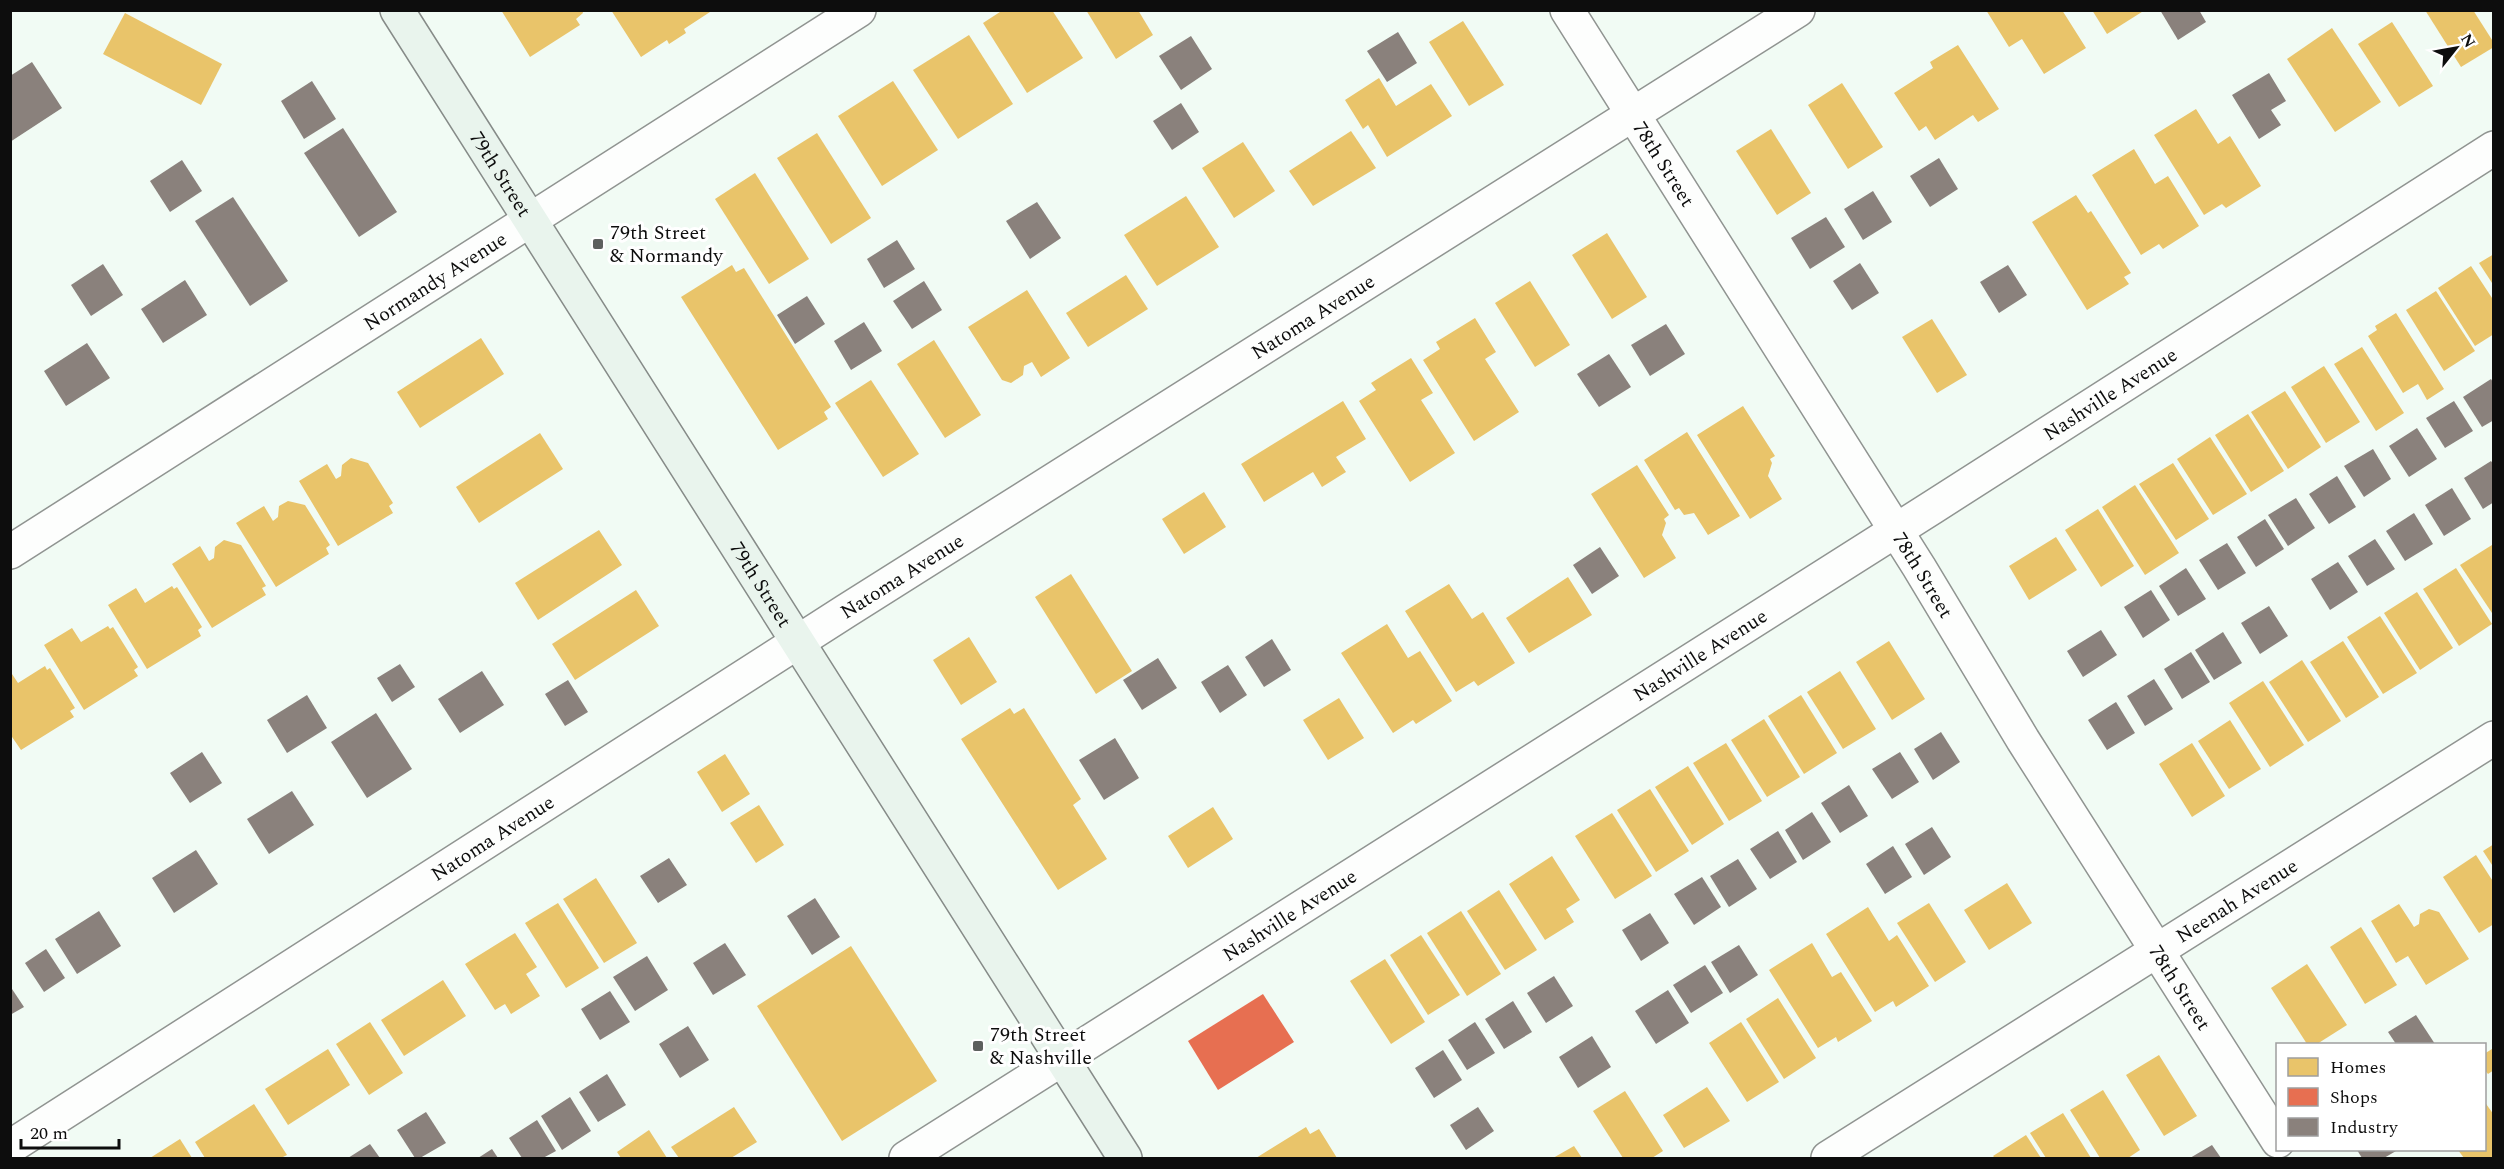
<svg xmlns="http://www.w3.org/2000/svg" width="2504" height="1169" font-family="Spectral,serif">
<rect width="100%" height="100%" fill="#f1fbf4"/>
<g fill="#e9c46a">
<polygon points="501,10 582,10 583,13 576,19 580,25 530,57"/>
<polygon points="611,10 709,10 710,12 684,29 686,33 669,44 667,40 641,57"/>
<polygon points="1003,10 1052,10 1083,58 1027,93 983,23"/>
<polygon points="1086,10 1138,10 1153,35 1116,59"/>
<polygon points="1986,10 2062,10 2086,48 2044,74 2022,39 2009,47"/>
<polygon points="2092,10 2145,10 2107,34"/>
<polygon points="2425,10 2473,10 2494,43 2494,47 2461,67"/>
<polygon points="125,13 222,64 201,105 103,54"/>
<polygon points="1463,21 1504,85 1469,106 1429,42"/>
<polygon points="2392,22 2433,86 2399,107 2358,44"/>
<polygon points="2332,28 2381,102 2335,132 2287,59"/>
<polygon points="969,35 1013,104 958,139 913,70"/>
<polygon points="1958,45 1999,109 1978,122 1973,115 1935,140 1926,126 1919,131 1894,93 1933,68 1930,62"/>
<polygon points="1379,78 1396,106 1431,84 1452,116 1387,157 1368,125 1363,129 1345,100"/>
<polygon points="893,81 938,150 882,186 838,116"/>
<polygon points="1842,83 1883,147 1848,169 1808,105"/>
<polygon points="2196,109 2218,144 2230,136 2261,186 2226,208 2222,204 2204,215 2154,135"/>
<polygon points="1771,129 1811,193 1777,215 1736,151"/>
<polygon points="1351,131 1376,168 1313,206 1289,171"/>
<polygon points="817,133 871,218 831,244 777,158"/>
<polygon points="1243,142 1275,191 1234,218 1202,168"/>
<polygon points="2134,149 2155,184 2168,176 2199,226 2163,249 2159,244 2141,255 2092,175"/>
<polygon points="755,173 809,259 769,284 715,199"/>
<polygon points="2076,195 2088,213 2091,211 2131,273 2124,277 2129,284 2087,310 2032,222"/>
<polygon points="1186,196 1219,247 1157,286 1124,235"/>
<polygon points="1607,233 1647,297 1612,319 1572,255"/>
<polygon points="2494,254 2494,286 2479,263"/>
<polygon points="732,265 736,272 744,268 831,407 824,412 828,419 778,450 681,297"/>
<polygon points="2471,266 2494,301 2494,334 2475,346 2438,288"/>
<polygon points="1126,275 1148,309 1088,347 1066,313"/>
<polygon points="1530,281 1570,345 1535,367 1495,303"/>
<polygon points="1027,290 1070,358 1041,377 1032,362 1024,366 1023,375 1011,383 1002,380 968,327"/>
<polygon points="2436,291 2475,351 2444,371 2406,310"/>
<polygon points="2396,313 2444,389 2427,400 2418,384 2403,393 2368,336 2377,330 2375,326"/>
<polygon points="1475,318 1496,352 1485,359 1519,412 1474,441 1423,360 1440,349 1436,342"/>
<polygon points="1932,319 1967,375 1937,393 1902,337"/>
<polygon points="481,338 504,374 420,428 397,392"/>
<polygon points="934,340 981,415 945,438 897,364"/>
<polygon points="2362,347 2404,413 2376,431 2334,364"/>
<polygon points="1411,358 1433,393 1421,400 1455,453 1410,482 1359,401 1376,390 1371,383"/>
<polygon points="2324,366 2360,422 2326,443 2291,387"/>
<polygon points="871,380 919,454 883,477 835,403"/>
<polygon points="2285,391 2321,447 2288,469 2251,412"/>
<polygon points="1343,401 1366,439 1336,457 1346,472 1322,487 1313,472 1264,502 1241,464"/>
<polygon points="1743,406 1775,456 1770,459 1772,463 1768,476 1782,499 1750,519 1697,435"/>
<polygon points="2248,414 2284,471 2251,492 2215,435"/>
<polygon points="1687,432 1740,516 1708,535 1694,513 1684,515 1679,508 1675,510 1644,460"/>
<polygon points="540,433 563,469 479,523 456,487"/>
<polygon points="2210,437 2247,494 2213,515 2177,459"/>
<polygon points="351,458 368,463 393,503 389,506 393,513 338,546 299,481 327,464 336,479 341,476 342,465"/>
<polygon points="2173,463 2209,519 2176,540 2139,484"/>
<polygon points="1637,465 1669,515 1664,519 1666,523 1662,535 1676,558 1644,578 1591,494"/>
<polygon points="2135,485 2179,553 2145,575 2102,507"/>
<polygon points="1204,492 1226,527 1184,554 1162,519"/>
<polygon points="288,501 305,505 330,545 326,548 329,554 276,587 236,523 264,506 273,521 278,517 279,506"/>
<polygon points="2098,509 2134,566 2101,587 2065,530"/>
<polygon points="599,530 622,565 538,620 515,583"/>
<polygon points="2056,537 2077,570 2029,600 2009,566"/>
<polygon points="224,540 241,545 266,586 262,588 266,595 212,628 172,564 200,546 209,561 214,558 215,547"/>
<polygon points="2492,545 2494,548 2494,616 2460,565"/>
<polygon points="2456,568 2492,624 2459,646 2423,589"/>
<polygon points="1071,574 1132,671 1096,694 1035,597"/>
<polygon points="1568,577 1592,615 1529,653 1506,618"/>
<polygon points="1449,584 1472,619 1483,612 1515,663 1478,686 1474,681 1456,692 1405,611"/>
<polygon points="172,586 174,589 177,587 202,627 198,630 201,636 147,669 108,605 136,588 145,603"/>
<polygon points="636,590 659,626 575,680 552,644"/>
<polygon points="2417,592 2453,648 2420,670 2384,613"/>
<polygon points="2380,616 2417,673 2383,694 2347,637"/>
<polygon points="1387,624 1408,658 1420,651 1452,701 1416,724 1413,720 1393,733 1341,653"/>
<polygon points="108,626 110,629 113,627 138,667 134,670 138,676 84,710 44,645 72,628 81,642"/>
<polygon points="969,637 997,682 961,705 933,660"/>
<polygon points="1889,641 1925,699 1892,720 1856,662"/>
<polygon points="2343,641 2379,697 2346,718 2310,662"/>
<polygon points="2302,660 2341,721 2308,742 2269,682"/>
<polygon points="45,666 47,670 50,668 75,708 70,711 74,717 21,750 10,734 10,671 18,683"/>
<polygon points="1840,671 1876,729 1843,749 1807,692"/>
<polygon points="2263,681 2304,745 2270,767 2229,703"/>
<polygon points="1801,695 1837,753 1804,774 1768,716"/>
<polygon points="1339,698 1364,738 1328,760 1303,720"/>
<polygon points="1010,708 1014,714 1024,708 1081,799 1073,805 1107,859 1058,890 961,739"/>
<polygon points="1764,719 1800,777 1767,797 1731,740"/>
<polygon points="2230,720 2261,769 2229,789 2198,741"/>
<polygon points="1726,743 1762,801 1729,821 1693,763"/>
<polygon points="2192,743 2225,796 2192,817 2159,764"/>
<polygon points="725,754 750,794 722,812 697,772"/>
<polygon points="1688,766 1724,824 1692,845 1655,787"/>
<polygon points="1650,789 1689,851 1656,872 1617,810"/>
<polygon points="759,805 784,845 756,863 730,823"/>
<polygon points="1213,807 1233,839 1188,868 1168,836"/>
<polygon points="1612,813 1652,876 1615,899 1575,836"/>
<polygon points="2494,844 2494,868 2483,851"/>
<polygon points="2476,855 2494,883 2494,924 2479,933 2443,877"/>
<polygon points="1552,856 1580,900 1566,909 1574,922 1545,940 1509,884"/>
<polygon points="596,878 637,943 604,963 563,899"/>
<polygon points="2007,883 2032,923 1989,950 1964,910"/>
<polygon points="1499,890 1537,950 1505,970 1467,911"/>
<polygon points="558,903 599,968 566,988 525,923"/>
<polygon points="1929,903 1966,962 1935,982 1897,923"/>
<polygon points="2399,904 2414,927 2419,924 2420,914 2429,909 2439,912 2469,959 2426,985 2408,956 2396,963 2371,921"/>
<polygon points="1868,907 1889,941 1897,935 1929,986 1896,1007 1893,1001 1875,1012 1826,934"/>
<polygon points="1461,911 1501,974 1467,996 1427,933"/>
<polygon points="2361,927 2397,985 2365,1004 2330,947"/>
<polygon points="515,933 537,967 526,974 540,996 511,1014 505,1004 495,1010 465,964"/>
<polygon points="1421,935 1460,995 1428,1015 1390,955"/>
<polygon points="1812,943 1832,977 1841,972 1872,1021 1838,1042 1836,1037 1818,1048 1769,970"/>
<polygon points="851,946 937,1081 842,1141 757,1006"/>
<polygon points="1385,959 1425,1022 1391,1044 1350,981"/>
<polygon points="2307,964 2347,1025 2317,1044 2307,1044 2271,988"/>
<polygon points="443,980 466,1016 404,1056 381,1020"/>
<polygon points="1778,998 1816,1058 1784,1079 1746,1019"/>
<polygon points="370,1022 403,1073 369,1095 336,1044"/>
<polygon points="1741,1022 1779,1082 1747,1102 1709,1043"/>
<polygon points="328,1049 350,1085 288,1125 265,1089"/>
<polygon points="2492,1049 2494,1070 2488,1074 2484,1069 2484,1054"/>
<polygon points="2159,1055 2197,1116 2164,1136 2126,1075"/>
<polygon points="1707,1087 1730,1121 1684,1148 1663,1115"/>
<polygon points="2103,1090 2140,1150 2128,1158 2100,1158 2070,1110"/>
<polygon points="1625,1091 1663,1151 1652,1158 1623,1158 1593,1111"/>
<polygon points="2484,1101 2494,1115 2494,1158 2464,1158 2458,1150 2484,1150"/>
<polygon points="254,1104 287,1155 281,1158 205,1158 195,1142"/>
<polygon points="734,1107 757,1142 731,1158 679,1158 671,1147"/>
<polygon points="2063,1113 2091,1158 2046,1158 2030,1133"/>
<polygon points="1306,1127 1310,1134 1319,1129 1337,1158 1256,1158"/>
<polygon points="649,1130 667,1158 621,1158 617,1152"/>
<polygon points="2026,1135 2041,1158 1995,1158 1993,1156"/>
<polygon points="180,1139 192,1158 150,1158"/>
<polygon points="1574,1146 1582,1158 1553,1158"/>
</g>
<polygon fill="#e76f51" points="1263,994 1294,1042 1218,1090 1188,1041"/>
<g fill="#8a817c">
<polygon points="2160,10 2199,10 2206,22 2178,40"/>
<polygon points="1398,32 1417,63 1387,82 1367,51"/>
<polygon points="1191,36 1212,69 1181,90 1159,56"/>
<polygon points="32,62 62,108 10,142 10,76"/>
<polygon points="2269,73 2286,101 2271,110 2281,125 2259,139 2232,95"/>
<polygon points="312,81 336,119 304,139 281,101"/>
<polygon points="1181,103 1199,132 1172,150 1153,121"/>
<polygon points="343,128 397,212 359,237 304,153"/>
<polygon points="1939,158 1958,189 1930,207 1910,176"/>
<polygon points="182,160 202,191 170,212 150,181"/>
<polygon points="1873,191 1892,222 1863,240 1844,209"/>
<polygon points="233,197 288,281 250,306 195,221"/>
<polygon points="1037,202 1061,238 1030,259 1006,221"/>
<polygon points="1826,217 1845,247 1810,269 1791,238"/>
<polygon points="897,240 915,269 884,288 867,259"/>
<polygon points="1860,263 1879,293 1852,310 1833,281"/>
<polygon points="103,264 123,295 91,316 71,285"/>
<polygon points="2008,265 2027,295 1999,313 1980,282"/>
<polygon points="185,280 207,315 163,343 141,309"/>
<polygon points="924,281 942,310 912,329 893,301"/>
<polygon points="807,296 825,324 795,344 777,315"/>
<polygon points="864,322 882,351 851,370 834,341"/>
<polygon points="1666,324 1685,354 1650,376 1631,345"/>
<polygon points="87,343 110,378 66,406 44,371"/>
<polygon points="1609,354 1631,387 1599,407 1577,374"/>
<polygon points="2491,379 2494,384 2494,420 2482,427 2463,397"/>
<polygon points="2454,401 2473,431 2445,448 2426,418"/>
<polygon points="2417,428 2437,459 2409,477 2389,446"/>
<polygon points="2373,449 2391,479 2364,497 2344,466"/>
<polygon points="2491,461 2494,465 2494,502 2483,509 2464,478"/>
<polygon points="2337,476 2356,507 2329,524 2309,494"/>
<polygon points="2452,488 2471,519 2444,536 2425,505"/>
<polygon points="2296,498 2315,528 2288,546 2268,515"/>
<polygon points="2414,513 2433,544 2405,561 2386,531"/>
<polygon points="2265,519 2284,549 2256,567 2237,537"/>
<polygon points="2375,539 2395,569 2367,586 2348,556"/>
<polygon points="2227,543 2246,573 2218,590 2199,560"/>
<polygon points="1600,547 1619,576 1592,594 1573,565"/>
<polygon points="2338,562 2358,592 2330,610 2311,579"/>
<polygon points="2186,568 2206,599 2178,616 2159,586"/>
<polygon points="2151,590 2170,620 2143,638 2124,607"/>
<polygon points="2269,606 2288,636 2260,654 2241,623"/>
<polygon points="2101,630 2117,655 2083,677 2067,651"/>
<polygon points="2223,632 2242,663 2214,680 2195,650"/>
<polygon points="1272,639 1291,670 1264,687 1245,657"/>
<polygon points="2191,652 2210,682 2182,699 2164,669"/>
<polygon points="1158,658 1177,688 1142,710 1123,680"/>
<polygon points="400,664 415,687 392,702 377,678"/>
<polygon points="1228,665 1247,695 1220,713 1201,682"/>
<polygon points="482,671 504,705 460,733 438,699"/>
<polygon points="2154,679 2173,709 2145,726 2127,696"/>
<polygon points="568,680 588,712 565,726 545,694"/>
<polygon points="307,695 327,728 287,753 267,720"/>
<polygon points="2116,702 2135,733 2107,750 2088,720"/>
<polygon points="376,713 412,769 367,798 331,742"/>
<polygon points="1941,732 1960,762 1933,780 1914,749"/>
<polygon points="1115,738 1139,778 1104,800 1079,760"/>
<polygon points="202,752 222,783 190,803 170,773"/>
<polygon points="1900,752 1919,782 1892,799 1872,769"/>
<polygon points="1849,785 1868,816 1840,833 1821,803"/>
<polygon points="292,791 314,825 269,854 247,819"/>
<polygon points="1812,812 1831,842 1803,860 1785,830"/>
<polygon points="1932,827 1951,857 1924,875 1905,844"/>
<polygon points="1778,831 1797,862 1770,879 1750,849"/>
<polygon points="1893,846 1912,877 1885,894 1866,864"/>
<polygon points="196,850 218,884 174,913 152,878"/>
<polygon points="669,858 687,885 658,903 640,876"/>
<polygon points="1738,859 1757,889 1729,907 1710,876"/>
<polygon points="1702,877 1721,907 1694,925 1674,894"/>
<polygon points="815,898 840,937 812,955 787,916"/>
<polygon points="99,911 121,946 77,974 55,939"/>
<polygon points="1650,913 1669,943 1641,961 1622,930"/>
<polygon points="725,943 746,975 713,995 693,963"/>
<polygon points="1739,945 1758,975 1730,993 1711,962"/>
<polygon points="46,949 65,978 44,992 25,963"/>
<polygon points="647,956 668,990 635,1011 613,977"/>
<polygon points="1705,965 1723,993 1691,1013 1673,985"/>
<polygon points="1554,976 1573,1006 1546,1023 1527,993"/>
<polygon points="10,986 24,1007 10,1015"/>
<polygon points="1668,990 1689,1023 1656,1044 1635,1011"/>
<polygon points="610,991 630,1022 600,1040 581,1009"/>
<polygon points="1513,1001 1532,1032 1504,1049 1485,1019"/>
<polygon points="2416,1015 2435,1044 2396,1044 2388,1032"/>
<polygon points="1475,1022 1495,1053 1467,1070 1448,1040"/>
<polygon points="688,1026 709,1060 680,1078 659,1044"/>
<polygon points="1592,1036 1611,1067 1578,1088 1559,1057"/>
<polygon points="1443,1050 1462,1080 1434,1098 1415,1068"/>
<polygon points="607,1074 626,1105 598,1122 579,1092"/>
<polygon points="570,1097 591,1131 562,1150 541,1116"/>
<polygon points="1478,1107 1494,1131 1466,1150 1450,1125"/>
<polygon points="426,1112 446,1143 420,1158 415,1158 397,1130"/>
<polygon points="537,1120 556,1151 543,1158 522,1158 509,1138"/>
<polygon points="370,1144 380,1158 348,1158"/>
<polygon points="2212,1145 2221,1158 2190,1158"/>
<polygon points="492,1149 498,1158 478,1158"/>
<polygon points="2357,1150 2395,1150 2396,1151 2384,1158 2362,1158"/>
</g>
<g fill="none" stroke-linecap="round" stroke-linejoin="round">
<defs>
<g id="minor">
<path id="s1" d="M1567,10l352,557 104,173 255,401"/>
<path id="s2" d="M10,552l849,-542"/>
<path id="s3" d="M10,1147l836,-536 952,-601"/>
<path id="s4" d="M906,1158l1027,-651 561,-359"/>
<path id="s5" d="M1828,1158l666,-420"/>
</g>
<g id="secondary">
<path id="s6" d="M397,10l728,1148"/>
</g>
</defs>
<use href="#minor" stroke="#909491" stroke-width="36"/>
<use href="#secondary" stroke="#868b88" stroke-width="36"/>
<use href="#minor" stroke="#fdfefd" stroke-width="33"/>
<use href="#secondary" stroke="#e9f4ed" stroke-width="33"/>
</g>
<g fill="#5d605e" stroke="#fff" stroke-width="2">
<rect x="592" y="238" width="12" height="12" rx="3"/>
<rect x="972" y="1040" width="12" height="12" rx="3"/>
</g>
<g text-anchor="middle" stroke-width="6" stroke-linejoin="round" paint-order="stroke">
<g font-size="20" fill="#0d0d0d" stroke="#fff">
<text dy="7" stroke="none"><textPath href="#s1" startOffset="182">78th Street</textPath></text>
<text dy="7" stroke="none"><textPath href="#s6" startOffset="194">79th Street</textPath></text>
<text dy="7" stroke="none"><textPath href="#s2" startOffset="504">Normandy Avenue</textPath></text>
<text dy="7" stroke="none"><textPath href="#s3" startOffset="1545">Natoma Avenue</textPath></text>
<text dy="7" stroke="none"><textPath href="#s4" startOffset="1426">Nashville Avenue</textPath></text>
<text dy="7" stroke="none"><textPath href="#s1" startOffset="668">78th Street</textPath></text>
<text dy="7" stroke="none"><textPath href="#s3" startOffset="1059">Natoma Avenue</textPath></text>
<text dy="7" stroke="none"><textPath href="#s6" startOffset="680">79th Street</textPath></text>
<text dy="7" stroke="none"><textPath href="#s4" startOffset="940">Nashville Avenue</textPath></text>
<text dy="7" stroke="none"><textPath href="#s3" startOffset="573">Natoma Avenue</textPath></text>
<text dy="7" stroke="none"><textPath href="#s5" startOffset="483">Neenah Avenue</textPath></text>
<text dy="7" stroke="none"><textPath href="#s4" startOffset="454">Nashville Avenue</textPath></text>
<text dy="7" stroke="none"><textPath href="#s1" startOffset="1154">78th Street</textPath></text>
</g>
<g font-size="20" fill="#0d0d0d" stroke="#fff" text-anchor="start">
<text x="610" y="239">79th Street<tspan x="610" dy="23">&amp; Normandy</tspan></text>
<text x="990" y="1041">79th Street<tspan x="990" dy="23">&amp; Nashville</tspan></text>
</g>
</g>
<rect width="2504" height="1169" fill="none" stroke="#0d0d0d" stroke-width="24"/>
<rect x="2276" y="1043" width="210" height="108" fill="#ffffff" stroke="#9e9e9e" stroke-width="1.5"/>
<rect x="2288" y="1058" width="30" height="18" fill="#e9c46a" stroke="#9e9e9e" stroke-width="1.5"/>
<text x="2330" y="1073" font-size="18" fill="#0d0d0d">Homes</text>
<rect x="2288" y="1088" width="30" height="18" fill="#e76f51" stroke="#9e9e9e" stroke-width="1.5"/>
<text x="2330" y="1103" font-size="18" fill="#0d0d0d">Shops</text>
<rect x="2288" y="1118" width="30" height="18" fill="#8a817c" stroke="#9e9e9e" stroke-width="1.5"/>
<text x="2330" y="1133" font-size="18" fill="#0d0d0d">Industry</text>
<g transform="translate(2456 48) rotate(59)" stroke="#ffffff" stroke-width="4.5" paint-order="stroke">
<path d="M0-4.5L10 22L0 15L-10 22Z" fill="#0d0d0d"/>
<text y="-9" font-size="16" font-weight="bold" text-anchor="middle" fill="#0d0d0d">N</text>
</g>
<path d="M21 1139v9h98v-9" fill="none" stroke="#0d0d0d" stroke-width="3"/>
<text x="30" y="1139" font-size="18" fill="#0d0d0d" stroke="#ffffff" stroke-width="4.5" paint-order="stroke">20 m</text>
</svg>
